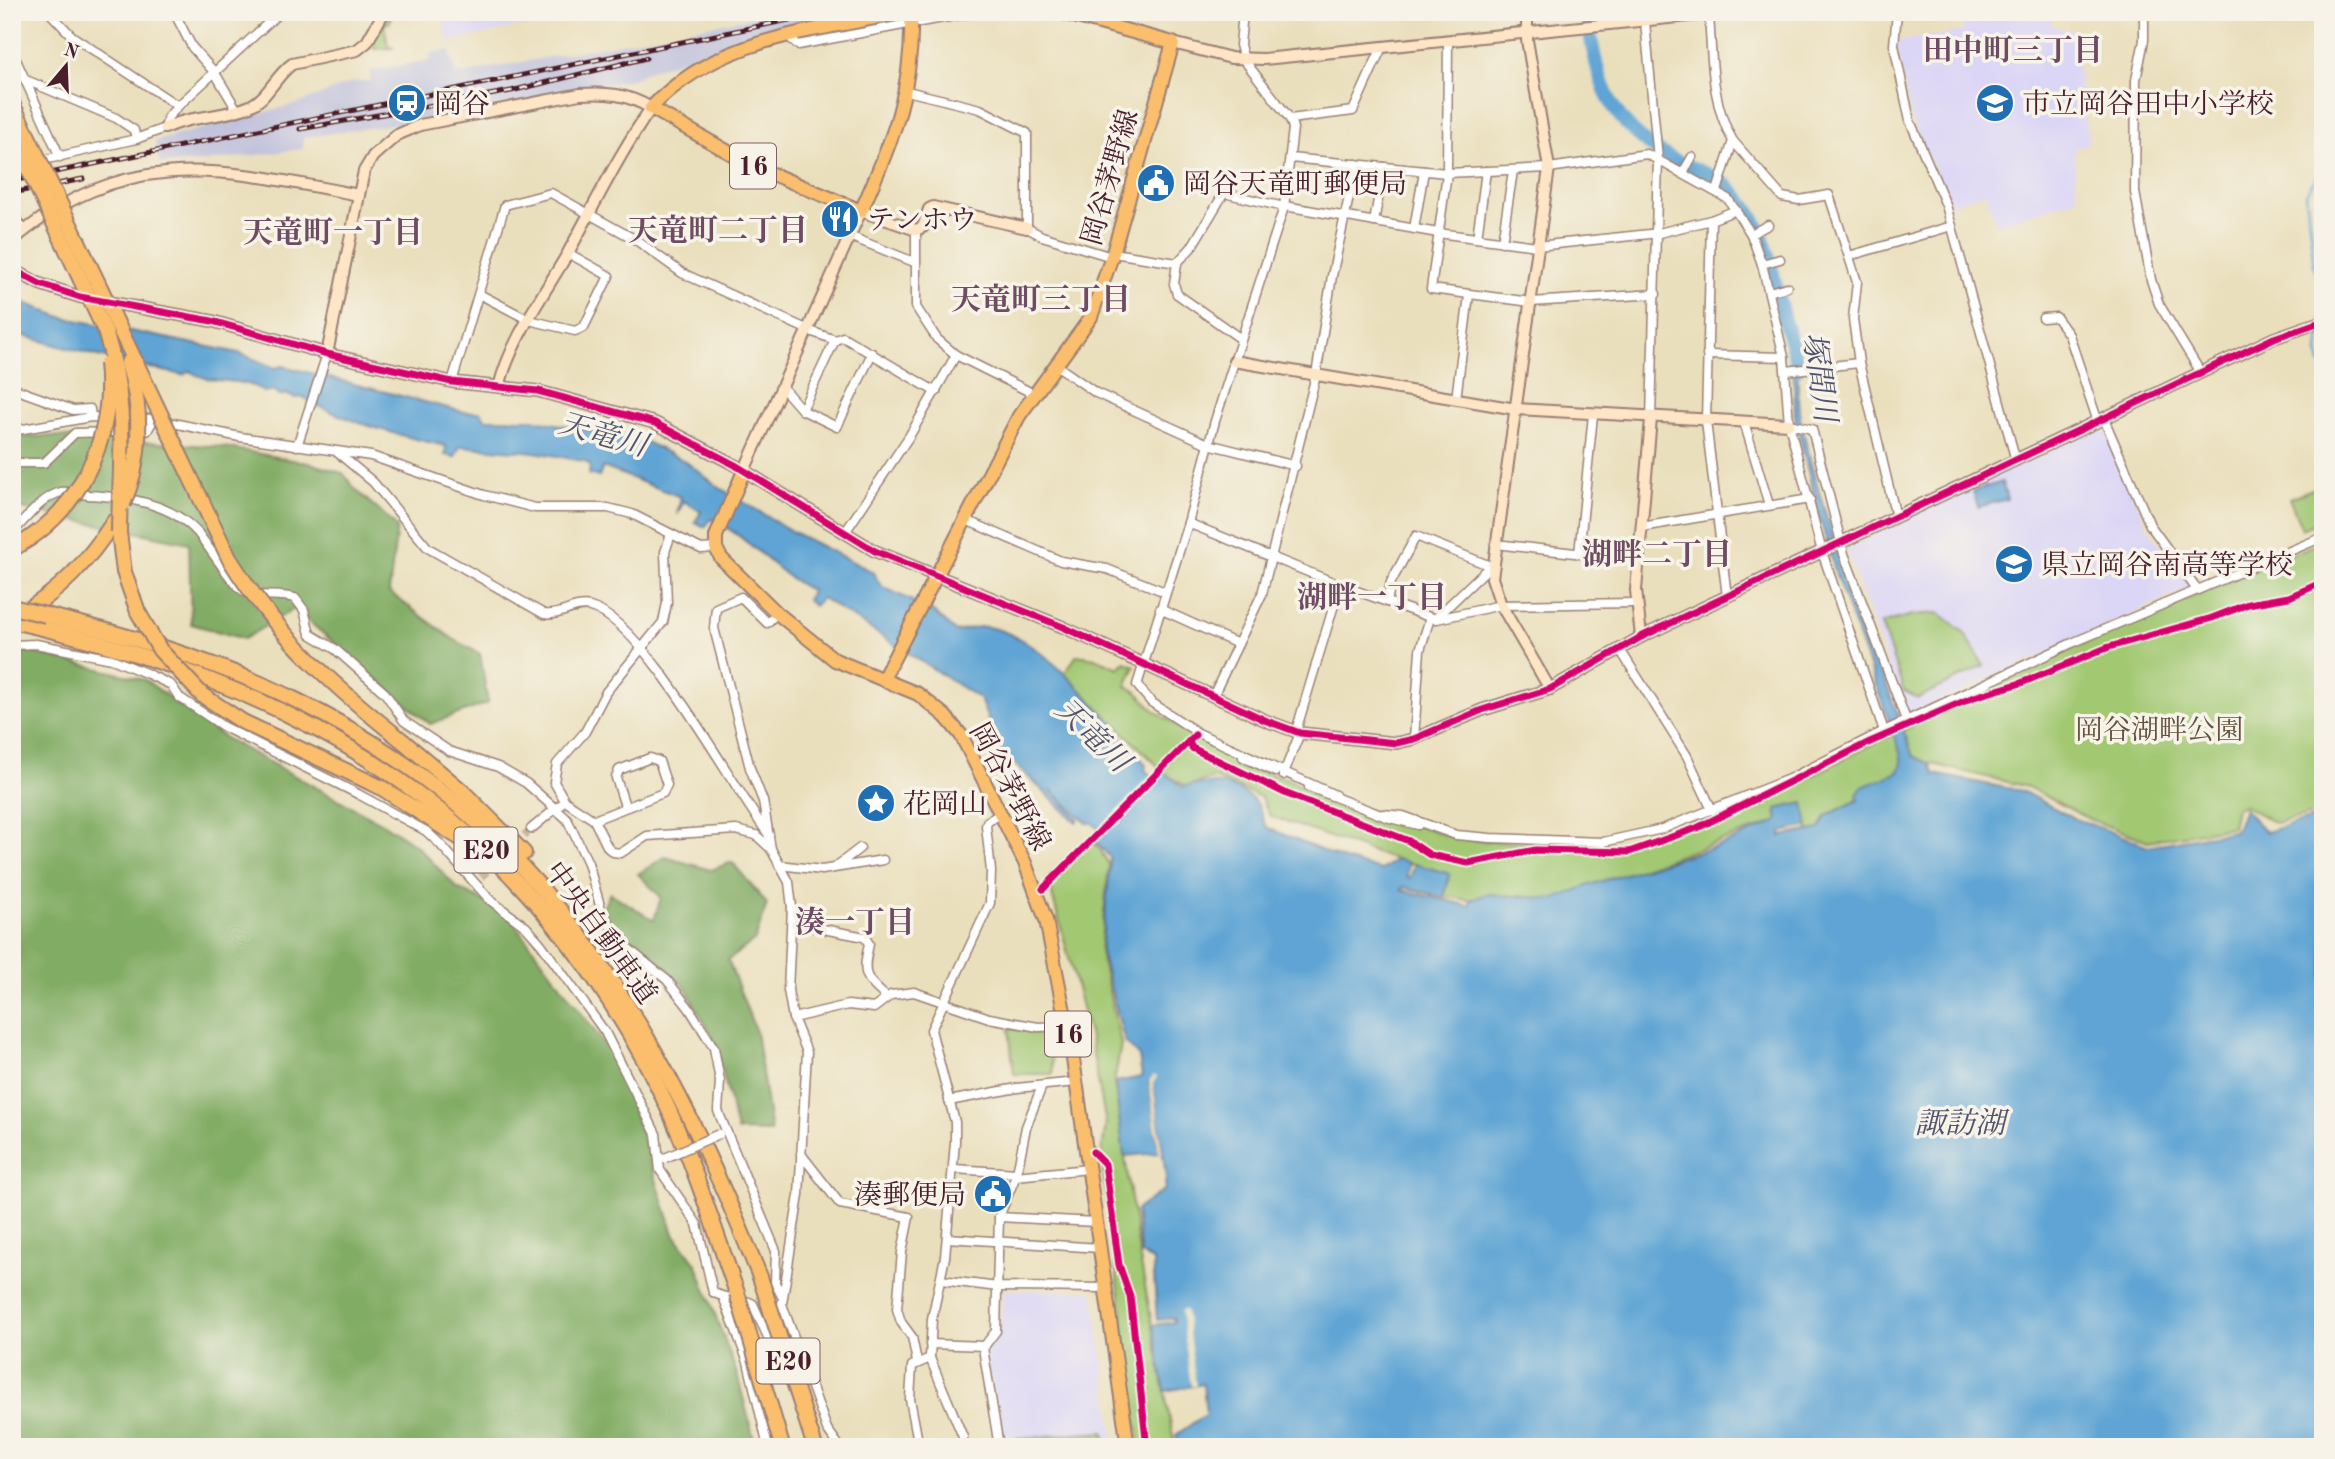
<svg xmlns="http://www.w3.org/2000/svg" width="2335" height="1459" font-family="'Old Standard TT','Noto Serif JP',serif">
<rect width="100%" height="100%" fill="#f7f3e8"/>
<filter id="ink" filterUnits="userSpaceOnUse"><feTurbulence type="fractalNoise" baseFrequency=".0143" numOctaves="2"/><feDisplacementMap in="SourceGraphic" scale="14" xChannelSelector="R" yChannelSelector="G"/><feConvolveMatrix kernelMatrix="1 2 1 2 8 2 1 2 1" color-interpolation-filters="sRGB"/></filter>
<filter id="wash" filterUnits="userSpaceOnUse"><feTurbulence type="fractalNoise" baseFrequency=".00686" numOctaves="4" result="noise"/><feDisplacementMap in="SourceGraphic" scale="28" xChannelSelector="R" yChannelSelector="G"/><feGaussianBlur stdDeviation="1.57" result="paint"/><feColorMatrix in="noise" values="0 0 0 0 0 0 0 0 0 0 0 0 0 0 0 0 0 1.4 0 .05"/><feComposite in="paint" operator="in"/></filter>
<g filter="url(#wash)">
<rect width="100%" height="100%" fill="#eadfbc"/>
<g fill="#dcd6f6">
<polygon points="443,12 584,12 448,42"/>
<polygon points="1960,12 2052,12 2052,26 2073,31 2089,143 2074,149 2077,199 1996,225 1985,192 1951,205 1912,121 1896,42 1963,31"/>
<polygon points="2103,424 2147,527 2191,587 1913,714 1905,712 1846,549"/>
<polygon points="1003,1290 1093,1291 1115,1447 1001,1447 986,1352 1000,1330"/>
</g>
<polygon fill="#c2c2dc" points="780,12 883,12 749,38 651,70 632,79 418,121 304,137 303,149 203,162 160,164 155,141 300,103 353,82 371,81 369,71 431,60 430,53 450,50 456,75"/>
<g fill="#a2c872" stroke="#76744e" stroke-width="2">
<polygon points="392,12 389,23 384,24 388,47 394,48 374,49 372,40"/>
<polygon points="2323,485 2323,520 2302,529 2289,498"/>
<polygon points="2323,541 2323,812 2275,823 2243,805 2236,808 2232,827 2148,841 2089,819 2028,787 1929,763 1826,816 1820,829 1809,831 1803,803 1776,809 1778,821 1555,899 1487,894 1470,900 1444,897 1450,874 1387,857 1270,816 1261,797 1214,778 1186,786 1165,773 1064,674 1077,655 1095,658 1119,668 1124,662 1135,666 1126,686 1136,691 1155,711 1189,733 1262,771 1290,780 1311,792 1460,839 1586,847 1622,844 1664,832 1791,782 1793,786 1878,741 1975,699 1974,695 2115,629"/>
<polygon points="1939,613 1964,633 1984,666 1918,698 1904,691 1881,624 1912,615"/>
<polygon points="1089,839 1099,848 1109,865 1100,952 1121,1044 1114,1083 1140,1259 1175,1447 1140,1447 1101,1158 1106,1124 1090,1037 1048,879"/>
<polygon points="1009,1028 1049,1034 1053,1074 1014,1074"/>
<polygon points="1104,1432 1106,1447 1017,1447 1017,1438"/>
</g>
<g fill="#81ac64" stroke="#666648" stroke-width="2">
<polygon points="53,436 224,447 313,464 343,473 355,489 397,527 389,592 453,639 480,654 488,703 430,724 294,609 244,639 191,624 189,543 12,507 12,437"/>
<polygon points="26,651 145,680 228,740 384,824 418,847 457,888 506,912 617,1061 674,1234 697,1265 737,1374 756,1447 12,1447 12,652"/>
<polygon points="665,857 711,870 732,862 767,904 755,940 728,960 756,1032 771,1132 737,1131 716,1044 684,985 656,967 598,918 610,893 654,920 661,897 638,874"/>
</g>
<g fill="#5fa4d4" stroke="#546280" stroke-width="2">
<path d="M12,298l49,19 178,36 36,15 8,-2 181,46h17l4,7h46l115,23 39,19 35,27 73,44 80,40 8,14 50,24 25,22c10,-2 23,-7 32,-5 52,10 90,63 126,97l-3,4 35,36 -1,6 11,11 9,-8 18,14c29,-6 53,-6 74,17 5,6 4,17 11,24l76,32 37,10 16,-11 12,4 -2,13 3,2 5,-14 35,10 -6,23 -41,-10 -2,3 69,16v-6l17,-6 68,5 37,-15 130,-39 56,-24 -2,-12 28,-6 4,23 -27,6v4l39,-7 6,-13 33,-16 -2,-5 5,-8 37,-15 3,-9 -3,-14 -62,-171 -19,-66 -23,-94 -2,-56 -4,-12 6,3c5,21 1,43 5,64 25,117 72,227 113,339l16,7 5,11 88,17 49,26 77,29 87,-15 9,-22 22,23 57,-17v632h-1144l-3,-12 30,-21 -3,-30 -38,7 -12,-66 21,-3v-4l-17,2 -4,-60 -12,-6 -5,-44 29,-21 1,-13 -13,-94 -4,-1 10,72 -35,3 -9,-74 27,-5 -3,-21 -14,-14 -24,-90 9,-87v-8l-14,-15 8,-8 -11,-11h-6l-36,-33 27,29 -2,3 -76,-72 -20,-51 -158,-101 -8,8 -7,-6 4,-10c-37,-17 -62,-54 -100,-71l-6,8 -10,-5 6,-10 -17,-11 -7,14 4,-18 -78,-30 -4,10 -10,-3 1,-9 -6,-4c-14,-2 -61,-13 -70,-10l-54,-5 -5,11 -10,-2 1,-9c-45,-10 -105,-25 -143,-49l-8,1 -10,-4 -4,2 -7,-6 -10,2c-21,-17 -52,-5 -74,-21l-7,4c-58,-12 -115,-25 -171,-43z"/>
<polygon points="2002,482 2007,499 1978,507 1973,491"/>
</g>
<g fill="#eadfbc">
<polygon points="1162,771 1165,773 1094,844 1093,841 1100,834 1097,831 1114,814 1119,814 1116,812 1134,794 1137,797 1139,794 1136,791 1153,774 1156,776"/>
<polygon points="1154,1075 1157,1077 1153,1083 1162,1152 1159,1153 1149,1081"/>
<polygon points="1181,1310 1186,1310 1196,1386 1191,1386"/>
</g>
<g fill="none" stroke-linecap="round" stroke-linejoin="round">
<g stroke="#5fa4d4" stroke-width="2.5">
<polyline points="2323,166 2306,194 2314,267 2323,287"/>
<polyline points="2321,317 2323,300"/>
<polyline points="2321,324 2318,353 2323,368"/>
</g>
<path stroke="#5fa4d4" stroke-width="14" d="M1587,12c9,66 20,112 83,146 20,11 45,16 62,32 34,32 39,79 50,122 4,18 13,38 15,57"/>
</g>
</g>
<g filter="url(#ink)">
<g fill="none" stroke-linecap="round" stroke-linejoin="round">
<polyline stroke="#cab99f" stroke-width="8" stroke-dasharray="8 4" stroke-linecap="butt" points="481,877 531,829"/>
<defs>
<g id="street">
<polyline points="49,12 72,36 178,106"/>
<polyline points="174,12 192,47 215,73 237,110"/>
<polyline points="998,12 1009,12"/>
<polyline points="1243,12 1240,45 1244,60 1290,119 1293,128 1284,207 1215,421 1188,523 1137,685 1151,702 1198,733 1335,795"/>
<polyline points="1897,12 1894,45 1910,121 1946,205 2016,461"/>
<polyline points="2144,12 2144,40 2136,80 2135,192 2151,280 2159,304 2201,373"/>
<path d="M1709,15c3,41 2,89 24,126l-16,50"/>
<polyline points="920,22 977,12"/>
<polyline points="1645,22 1658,159 1651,419"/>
<polyline points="788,36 798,45 903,25"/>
<polyline points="1448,40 1447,173 1431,289 1531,302 1656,294"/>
<polyline points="12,51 60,157"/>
<polyline points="26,80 116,118 134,130 136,139"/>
<polyline points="907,91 980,109 1027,133 1027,228 1042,236 1112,257"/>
<polyline points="1290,119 1353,111 1382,47"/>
<polyline points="1733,141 1782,197 1799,200 1829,195 1857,282 1853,319 1859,363 1896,517"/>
<polyline points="1290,158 1447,173 1549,168 1647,154 1728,199 1751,234 1762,264 1784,357 1789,424 1822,552 1884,731"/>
<polyline points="39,161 136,139 165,128 168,117 178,106 280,12"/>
<polyline points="1683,173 1692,157"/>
<polyline points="1285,206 1438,233 1537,246 1659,233 1711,220 1736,210"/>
<polyline points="12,211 24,231"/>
<polyline points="1711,220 1706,421 1727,597"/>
<polyline points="1374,222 1384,167"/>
<polyline points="1414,229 1424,171"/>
<polyline points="916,230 916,307 937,339 956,355 1034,394"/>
<polyline points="1751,234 1768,225"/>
<polyline points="849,236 914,262"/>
<polyline points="1477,238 1486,171"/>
<polyline points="1502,242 1513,171"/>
<polyline points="1113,253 1177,263"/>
<polyline points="1849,256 1952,226"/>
<polyline points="1762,264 1780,259"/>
<polyline points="1769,292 1787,287"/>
<polyline points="479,294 529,320 575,331 584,327 609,276 568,253"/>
<polyline points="2043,318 2056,317 2069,335 2098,422"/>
<polyline points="1241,339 1177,294 1174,284 1177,263 1191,248 1224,193 1284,207"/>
<polyline points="835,340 802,410 837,427 872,353"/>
<polyline points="1707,355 1784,357"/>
<polyline points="1056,365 1096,393 1208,444 1296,466"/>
<polyline points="1786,371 1859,363"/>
<polyline points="452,382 505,205 551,193 636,240 682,273 813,332 835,340 843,337 936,392"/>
<polyline points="781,386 802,410"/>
<polyline points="12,388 73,410 90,409 91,417"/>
<polyline points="1456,399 1469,295"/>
<polyline points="2104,419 2150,525 2197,590"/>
<polyline points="1744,422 1769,505"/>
<polyline points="1789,424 1812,429 1844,554 1906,720"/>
<polyline points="12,431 91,417 154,419 240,437 371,456 484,495 535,508 608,508 632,514 701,549 716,548"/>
<polyline points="297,446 327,354"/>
<path d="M338,453l35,29 55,66 116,66c16,3 30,-11 46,-7 55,14 142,180 179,228"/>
<polyline points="12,463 44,463 75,433 147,431 154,419"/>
<polyline points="966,520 1061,561 1107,569 1165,592"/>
<polyline points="1188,523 1340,585 1435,619 1490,566"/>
<polyline points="1641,527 1810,499"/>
<path d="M12,533c13,-13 31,-37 49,-41 8,-1 19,2 27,3 38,2 81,7 109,37 11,13 38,57 50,61 15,4 33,1 48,5l9,12 6,24 25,15 50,44 19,28 45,30 49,16 28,16 41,36 21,44 13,46 9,16 14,20 43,35 22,28 25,40 6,33 -2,30 58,140 -1,32 7,13"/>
<polyline points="671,534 665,552 667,603 663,622 606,692 585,732 557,764 554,782 565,801 594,820 608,848 613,852 621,853 647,836 736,830 756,835 771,849"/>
<polyline points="844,534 910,435 956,355"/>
<polyline points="1495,544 1637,560"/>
<polyline points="1579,554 1593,415"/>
<polyline points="1387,602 1391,582 1416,536 1493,567"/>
<polyline points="1160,609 1238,644"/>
<polyline points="777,613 767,623 741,597 716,608 714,628 750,768 763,801 771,849 789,882 792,908 788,990 793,1018 807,1052 799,1195 782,1304 827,1429 840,1447"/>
<polyline points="1437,619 1501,605 1636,603"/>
<path d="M12,645l24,-1 76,15 36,15 23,11 8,12 45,30 134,67 68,37 14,13 50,56 36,27 15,17 64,88 51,102 4,36 37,54 16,68c14,9 27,4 40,12l28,62 7,4h17"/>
<polyline points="1619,648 1687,756 1712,810"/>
<polyline points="1213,696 1262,594 1316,375 1332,276 1356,164"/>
<polyline points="1296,731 1340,585"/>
<polyline points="1414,739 1420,650 1430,618"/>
<polyline points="1243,757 1275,772"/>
<polyline points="1283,775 1300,733"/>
<polyline points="1309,787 1386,817 1418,825"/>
<polyline points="1383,814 1403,816 1456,835 1490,838 1603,842 1662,829 1789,779 1884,731 2072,643 2323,537"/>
<polyline points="594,820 663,793 667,785 659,761 650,758 619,770 616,778 625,806"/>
<polyline points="531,829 560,805"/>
<polyline points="779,865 822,870 883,860"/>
<polyline points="838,865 860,848"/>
<path d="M792,908l15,18 58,11 4,7c-7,31 -5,33 18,54"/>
<polyline points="793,1018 848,1005 874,1008 891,995 914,992 989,1018 1038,1027 1066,1026"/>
<polyline points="949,1101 1017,1088 1076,1082"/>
<polyline points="801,1154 840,1204 909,1217 902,1252 897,1309 901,1322 912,1337 917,1362"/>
<polyline points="954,1169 1017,1173"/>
<polyline points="1015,1176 1089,1169"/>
<polyline points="999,1217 1096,1222"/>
<polyline points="947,1238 1100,1248"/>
<polyline points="941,1280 998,1287 1107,1288"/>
<polyline points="724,1299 748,1362 768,1447"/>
<polyline points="930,1344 985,1346"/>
<polyline points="919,1447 910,1399 912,1366 930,1358"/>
<polyline points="963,1447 963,1437 930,1358 932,1319 945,1257 955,1142 955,1122 931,1030 990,903 991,871 986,826 987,822 1001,813"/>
<polyline points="999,1447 983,1348 996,1331 999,1217 1017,1173 1026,1127 1042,1086"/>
</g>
<g id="secondary">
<polyline points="1527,12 1527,40 1549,168 1492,578 1501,605 1550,689"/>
<polyline points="1173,43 1231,58 1264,59 1728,12"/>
<path d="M165,128c26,-13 58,-10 85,-22 19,-9 25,-30 42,-42l65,-14 10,-8 17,-30"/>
<path d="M12,241c115,-97 212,-72 347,-46"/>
<polyline points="12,269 40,284 80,297 212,321 327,354 452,382 538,391 655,423 735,465 875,551 1063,627 1267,721 1300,733 1396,743 1414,739 1482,710 1550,689 1641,637 2274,338 2323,321"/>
<path d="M327,354l32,-159 5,-24 9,-15 24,-21 23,-10 160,-31c27,-2 47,0 71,14 -32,46 -56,96 -83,145 -25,43 -57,86 -69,134"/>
<polyline points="1234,361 1516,409 1789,424"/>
<polyline points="744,471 861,211 916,230 923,227 929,209 933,207 1027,228"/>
<polyline points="1641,637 1636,590 1651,419"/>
</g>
<g id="primary">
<path d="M907,12c-90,19 -190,24 -256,96l102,58 108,45c31,-69 53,-122 50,-199"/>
<polyline points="744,471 716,536 716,548 721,558 777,613 835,660 918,694 945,716 961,735 1025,863 1046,920 1072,1052 1128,1447"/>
<polyline points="883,679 1019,416 1091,317 1113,253 1173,43 1059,12"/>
</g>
<g id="highway">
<polyline points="119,532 124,572 138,612"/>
<path d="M19,615c41,-23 70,-55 95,-94"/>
<path d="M46,615c80,20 160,43 235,78 258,120 377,330 479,584"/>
<path d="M12,621c282,63 497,184 636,446 38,72 62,149 89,226"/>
<polyline points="202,695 243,722 382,788 463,840"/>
<polyline points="404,742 462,791 524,853"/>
</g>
</defs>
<use href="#street" stroke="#9a7f74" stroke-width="11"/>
<use href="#secondary" stroke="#9a7f74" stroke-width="14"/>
<use href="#primary" stroke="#9a7f74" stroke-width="16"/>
<use href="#highway" stroke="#9a7f74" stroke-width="18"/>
<use href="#street" stroke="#fff" stroke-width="8"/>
<use href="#secondary" stroke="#fde5c5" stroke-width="10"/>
<use href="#primary" stroke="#fabe6d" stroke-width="12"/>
<use href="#highway" stroke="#fabe6d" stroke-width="14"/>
<defs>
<g id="rail">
<polyline points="300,129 511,91 646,58"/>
<polyline points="12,181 827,12"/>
<polyline points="12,193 83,179"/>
</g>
</defs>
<use href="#rail" stroke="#4a1f2b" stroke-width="5"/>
<use href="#rail" stroke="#f7f3e8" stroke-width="2.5" stroke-dasharray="8" stroke-linecap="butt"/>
<defs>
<polyline id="street-bridge" points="665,1158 719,1134"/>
<g id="highway-bridge">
<path d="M12,103l217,455c48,78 104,128 175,184"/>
<path d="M12,134l93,197c24,73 15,126 14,201"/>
<path d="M123,504c19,-44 20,-95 5,-141"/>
<path d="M12,549c68,-36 103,-111 95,-186"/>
<polyline points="12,607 46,615"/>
<polyline points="138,612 160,650 202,695"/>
<polyline points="760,1277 815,1447"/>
<polyline points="737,1293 782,1446"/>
</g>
</defs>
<use href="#street-bridge" stroke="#9a7f74" stroke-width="11" stroke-linecap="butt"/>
<use href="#highway-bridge" stroke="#9a7f74" stroke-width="18" stroke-linecap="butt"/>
<use href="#street-bridge" stroke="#fff" stroke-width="8"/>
<use href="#highway-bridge" stroke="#fabe6d" stroke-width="14"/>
<defs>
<g id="cycleway">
<polyline points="12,269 40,284 80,297 212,321 327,354 452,382 538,391 655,423 735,465 875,551 1063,627 1267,721 1300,733 1396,743 1414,739 1482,710 1550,689 1641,637 2274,338 2323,321"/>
<polyline points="1189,742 1192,748 1287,794 1409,841 1430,855 1468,863 1536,850 1629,852 1697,828 1870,742 1974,697 2021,683 2109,647 2212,618 2248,604 2289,597 2323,582"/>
<polyline points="1043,889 1195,735"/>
<polyline points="1093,1152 1105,1164 1119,1265 1130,1296 1147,1447"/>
</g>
</defs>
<use href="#cycleway" stroke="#f7f3e8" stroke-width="11"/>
<use href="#cycleway" stroke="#d6006c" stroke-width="7"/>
</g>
</g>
<defs>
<symbol id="station-disc" viewBox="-11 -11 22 22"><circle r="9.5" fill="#1f6fb2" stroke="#f7f3e8"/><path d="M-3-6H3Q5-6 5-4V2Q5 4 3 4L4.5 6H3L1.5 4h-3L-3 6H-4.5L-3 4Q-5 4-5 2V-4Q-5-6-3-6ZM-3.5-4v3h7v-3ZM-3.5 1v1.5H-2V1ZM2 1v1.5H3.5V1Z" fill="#fff"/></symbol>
<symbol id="school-disc" viewBox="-11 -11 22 22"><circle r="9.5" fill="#1f6fb2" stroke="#f7f3e8"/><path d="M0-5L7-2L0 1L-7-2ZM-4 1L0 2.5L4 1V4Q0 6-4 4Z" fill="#fff"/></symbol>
<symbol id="civic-disc" viewBox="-11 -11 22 22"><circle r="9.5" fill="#1f6fb2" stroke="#f7f3e8"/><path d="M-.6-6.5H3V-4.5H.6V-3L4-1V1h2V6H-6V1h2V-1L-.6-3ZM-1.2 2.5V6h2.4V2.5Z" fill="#fff"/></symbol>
<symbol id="restaurant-disc" viewBox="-11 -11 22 22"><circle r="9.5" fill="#1f6fb2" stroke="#f7f3e8"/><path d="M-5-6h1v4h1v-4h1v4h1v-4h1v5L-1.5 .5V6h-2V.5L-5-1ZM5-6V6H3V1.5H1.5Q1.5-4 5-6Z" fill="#fff"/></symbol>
<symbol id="sight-disc" viewBox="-11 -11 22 22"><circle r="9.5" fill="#1f6fb2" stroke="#f7f3e8"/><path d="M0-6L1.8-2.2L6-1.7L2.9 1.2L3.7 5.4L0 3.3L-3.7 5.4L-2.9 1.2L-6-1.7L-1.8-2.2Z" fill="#fff"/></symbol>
</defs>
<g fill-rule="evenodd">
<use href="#station-disc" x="385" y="81" width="44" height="44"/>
<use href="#school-disc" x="1973" y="81" width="44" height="44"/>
<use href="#civic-disc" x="1134" y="161" width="44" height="44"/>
<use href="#restaurant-disc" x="818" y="197" width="44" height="44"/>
<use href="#school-disc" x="1992" y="542" width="44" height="44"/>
<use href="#sight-disc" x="854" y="781" width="44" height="44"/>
<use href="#civic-disc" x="971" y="1172" width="44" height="44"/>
</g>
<g text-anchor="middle" stroke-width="7" stroke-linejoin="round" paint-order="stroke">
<g fill="#f7f3e8" stroke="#7e5f64" stroke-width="2">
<rect x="730" y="143.5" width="46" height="45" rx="5"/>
<rect x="454.5" y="827.5" width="63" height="45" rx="5"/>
<rect x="1045" y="1011.5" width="46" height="45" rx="5"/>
<rect x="756.5" y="1338.5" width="63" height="45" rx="5"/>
</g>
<g font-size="26" font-weight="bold" fill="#4a1f2b">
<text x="753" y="175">16</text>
<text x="486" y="859">E20</text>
<text x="1068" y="1043">16</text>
<text x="788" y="1370">E20</text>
</g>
<g font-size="28" fill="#4a1f2b" stroke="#f7f3e8" text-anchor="start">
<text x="434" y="113">岡谷</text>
<text x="2022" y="113">市立岡谷田中小学校</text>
<text x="1183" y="193">岡谷天竜町郵便局</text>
<text x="867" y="229">テンホウ</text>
<text x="2041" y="574">県立岡谷南高等学校</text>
<text x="903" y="813">花岡山</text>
<text x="966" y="1204" text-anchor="end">湊郵便局</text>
</g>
<g font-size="28" fill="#4a1f2b" stroke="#f7f3e8">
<text transform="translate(1109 177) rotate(-74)" y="10">岡谷茅野線</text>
<text transform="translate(1011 786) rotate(62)" y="10">岡谷茅野線</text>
<text transform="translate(602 932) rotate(54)" y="10">中央自動車道</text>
</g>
<g font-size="28" fill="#645240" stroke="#f7f3e8">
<text x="2159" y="739">岡谷湖畔公園</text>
</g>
<g font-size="30" font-weight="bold" fill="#6e4c63" stroke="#f7f3e8">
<text x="2013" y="60">田中町三丁目</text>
<text x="718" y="240">天竜町二丁目</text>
<text x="333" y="242">天竜町一丁目</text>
<text x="1041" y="309">天竜町三丁目</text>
<text x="1657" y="564">湖畔二丁目</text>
<text x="1372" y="607">湖畔一丁目</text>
<text x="855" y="932">湊一丁目</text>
</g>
<g font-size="30" font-style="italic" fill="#52546f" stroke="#f7f3e8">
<text transform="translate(1820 377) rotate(82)" y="10">塚間川</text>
<text transform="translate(603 434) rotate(16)" y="10">天竜川</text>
<text transform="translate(1093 735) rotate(44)" y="10">天竜川</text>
<text x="1960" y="1133">諏訪湖</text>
</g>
</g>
<rect width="2335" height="1459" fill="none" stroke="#f7f3e8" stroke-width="42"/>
<g transform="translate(66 66) rotate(19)" stroke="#f7f3e8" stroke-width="5" paint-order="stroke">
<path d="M0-5L12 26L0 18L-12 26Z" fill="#4a1f2b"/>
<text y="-10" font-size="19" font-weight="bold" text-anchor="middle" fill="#4a1f2b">N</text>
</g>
</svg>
